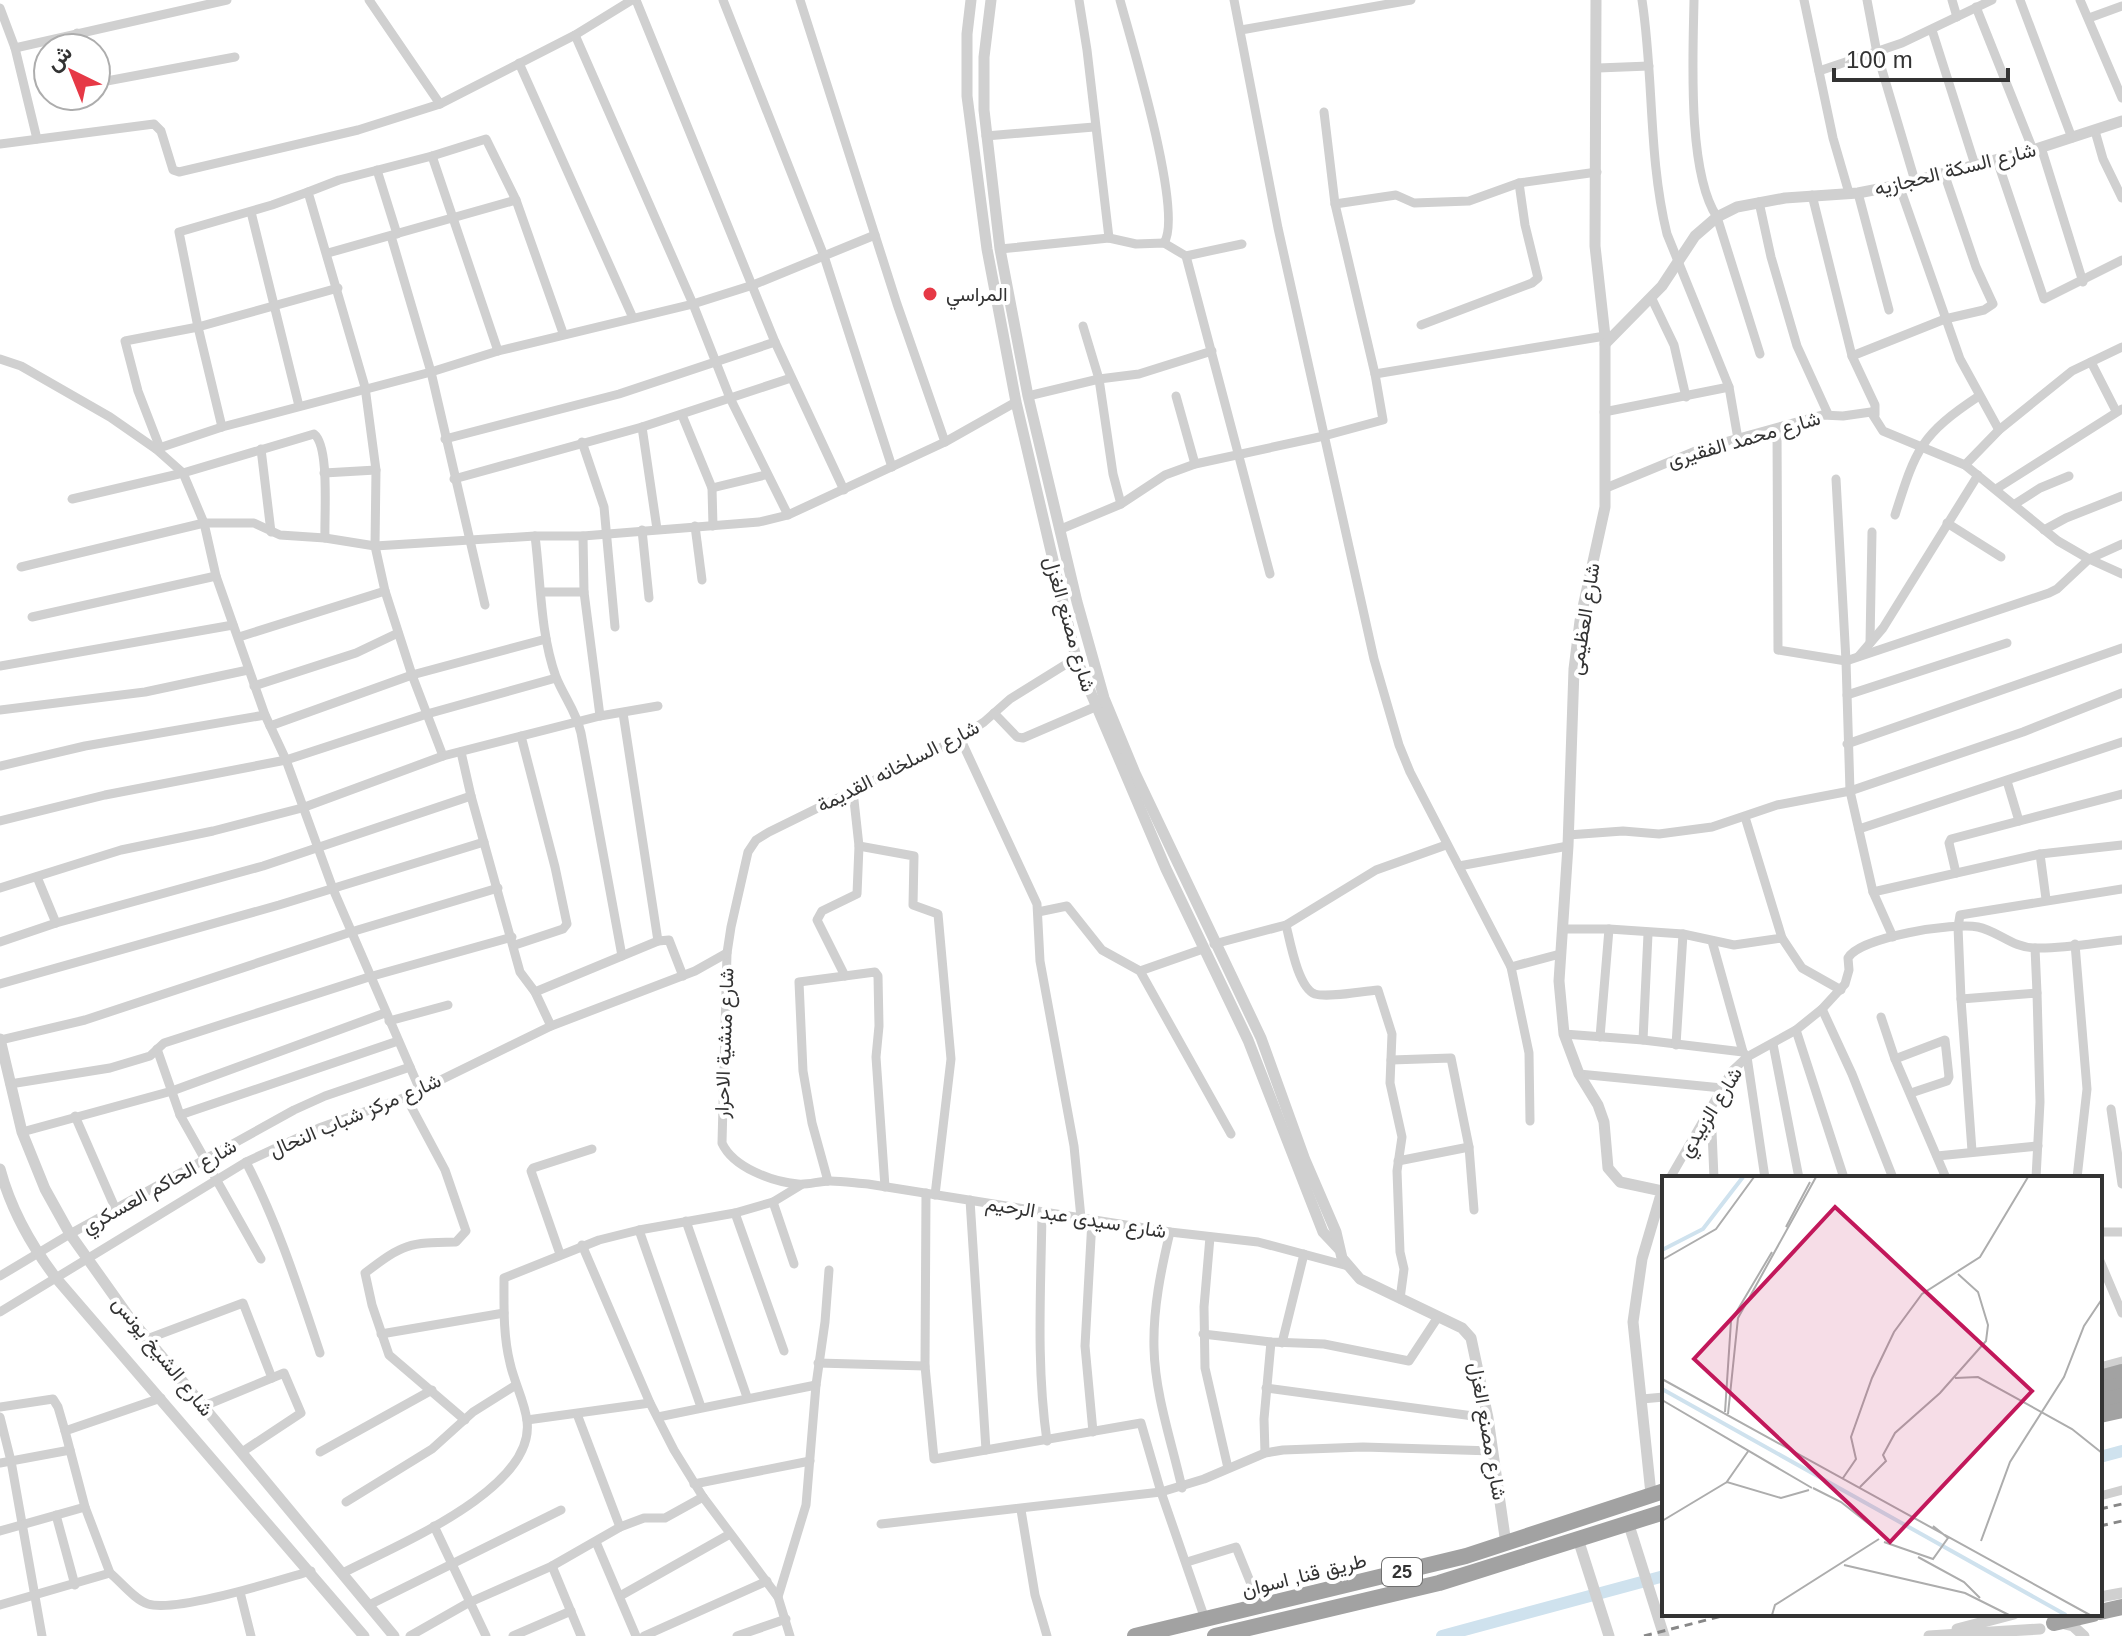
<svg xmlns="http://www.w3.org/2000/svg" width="2122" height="1636" font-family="Arial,Vazirmatn,sans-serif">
<rect width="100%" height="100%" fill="#fff"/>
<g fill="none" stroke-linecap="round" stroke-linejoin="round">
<g stroke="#cfe2ee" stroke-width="12">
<polyline points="2100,1457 2122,1451"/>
<polyline points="1442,1636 1664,1576"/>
</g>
<g stroke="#d0d0d0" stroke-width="9">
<polyline points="369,0 440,104 575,35 632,0"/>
<polyline points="636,0 775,342 844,490"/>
<polyline points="723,0 824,256 892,467"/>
<polyline points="800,0 897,304 945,442 1016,402"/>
<polyline points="1079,0 1087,50 1109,238"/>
<path d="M1120,0c11,41 64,213 44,243"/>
<polyline points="1234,0 1278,228 1374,659 1399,745 1410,772 1511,967 1529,1053 1530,1121"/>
<path d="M1642,0c12,78 6,157 25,234l62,153 9,52"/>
<path d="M1694,0c-1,55 -7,172 23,217l43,137"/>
<polyline points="1804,0 1833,138 1849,193"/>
<polyline points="1867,0 1877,53 1915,181"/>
<polyline points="1952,0 1957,17"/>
<polyline points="2020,0 2072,138"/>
<polyline points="2080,0 2122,98"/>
<polyline points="1976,7 2033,150"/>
<polyline points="0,8 15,48 37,139"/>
<polyline points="2089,18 2122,6"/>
<polyline points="1241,30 1411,0"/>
<polyline points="1932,30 1975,165"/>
<polyline points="77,33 81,48"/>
<polyline points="575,35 693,304 730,398 788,515"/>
<polyline points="15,48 227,0"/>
<polyline points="519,63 633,318"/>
<polyline points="1598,68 1649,66"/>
<polyline points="1819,71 1902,43 1992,0"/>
<polyline points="96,83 235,57"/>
<polyline points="2095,131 2103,159 2122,198"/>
<polyline points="986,136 1094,127"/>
<polyline points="0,144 154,124 161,131 173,170 179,172 358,130 440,104"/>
<polyline points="2041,147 2083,282"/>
<polyline points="432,156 498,351"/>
<polyline points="1997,160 2044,299 2122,260"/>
<polyline points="377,170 397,234"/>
<polyline points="1899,185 1960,359 1999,430"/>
<polyline points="1858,193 1889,310"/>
<polyline points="1812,195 1852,356 1875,405 1875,415"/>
<polyline points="1759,202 1771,257 1797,346 1828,414"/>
<polyline points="1335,204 1396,195 1414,203 1469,201 1519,183 1597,172"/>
<polyline points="251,212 299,406"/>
<polyline points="391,236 431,372 485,605"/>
<polyline points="1000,249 1109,238 1136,244 1164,243 1186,256 1242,244"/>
<polyline points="328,253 516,200"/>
<polyline points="1186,256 1270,574"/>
<polyline points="1651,297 1674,345 1686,397"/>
<polyline points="1421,325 1532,283 1538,278 1525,225 1519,183"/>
<polyline points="1083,326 1099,379 1113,474 1121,504"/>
<polyline points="1852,356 1945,319 1984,310 1993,304 1976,267 1944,173"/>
<polyline points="0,359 21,366 110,417 156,449 183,473 204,523 216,576 265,715 286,760 333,889 420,1090"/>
<polyline points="2091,362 2116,411"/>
<polyline points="1375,374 1605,336"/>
<polyline points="1028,396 1099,379 1139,374 1212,351"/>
<polyline points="1176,396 1195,464"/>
<polyline points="1604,412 1729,387"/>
<polyline points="682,415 712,488 713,526"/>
<polyline points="222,427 198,327 179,232 272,205 308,192"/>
<polyline points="642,427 657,529"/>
<polyline points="1777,429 1778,650 1846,661 2049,593 2057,589 2089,559 2122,544"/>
<polyline points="445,439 619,394 775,342"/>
<polyline points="582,442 604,507 615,627"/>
<polyline points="160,448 138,391 125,341 198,327 338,288"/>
<polyline points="156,449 222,427 431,372 498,351 693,304 753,285 875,235"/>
<polyline points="261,449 271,532"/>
<polyline points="1965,465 1999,430 2072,371 2122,347"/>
<polyline points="324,473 376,470"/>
<polyline points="454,479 642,427 791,378"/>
<polyline points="1836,479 1846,661 1850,791 1873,892 1893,937"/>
<polyline points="712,488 765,475"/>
<polyline points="1606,488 1703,448 1822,415 1843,416 1871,412 1883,431 1965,465 2058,541 2089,559 2122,574"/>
<polyline points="1996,489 2122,409"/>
<path d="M72,499l111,-26 131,-39c16,12 10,82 11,104"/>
<polyline points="2015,504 2040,488 2069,476"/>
<path d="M1895,515c21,-66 25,-80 84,-119"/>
<polyline points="1947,523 2001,557"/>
<polyline points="695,526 702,580"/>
<polyline points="1061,529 1121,504 1165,475 1195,464 1324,436 1383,420 1375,374 1335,204 1324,112"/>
<polyline points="642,530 649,598"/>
<polyline points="2044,530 2066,518 2122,496"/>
<path d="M535,536c6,46 5,97 21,141 8,20 20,34 25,56l41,223"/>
<polyline points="583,536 584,592 600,716"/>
<polyline points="21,567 204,523 254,523 280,535 325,538 375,546 535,536 583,536 759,522 788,515 945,442"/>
<polyline points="542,592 584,592"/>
<polyline points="32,617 216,576"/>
<polyline points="239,637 385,591"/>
<polyline points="1870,643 1872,532"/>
<polyline points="1859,656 1883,628 1978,475"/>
<path d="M1076,658l-66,41 -26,23 -24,16 -191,94 -13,8 -8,12 -17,75 -4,26 -5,190c11,24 50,39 76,41 10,1 21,-3 32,-3 12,0 25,2 38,3l302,48 88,10 90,24"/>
<polyline points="0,666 233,625"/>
<polyline points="254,686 356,653 398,633"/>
<polyline points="1847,695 2007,643"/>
<polyline points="0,710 145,692 248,670"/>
<polyline points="623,713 658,941"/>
<polyline points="994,713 1017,737 1023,738 1095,707"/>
<polyline points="270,726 412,675 546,639"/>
<polyline points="960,738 1037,904 1040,961 1074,1146 1081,1218"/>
<polyline points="1847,744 2122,648"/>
<polyline points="461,752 471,796 520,972 535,992 551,1026"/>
<polyline points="443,756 412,675 385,591 375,546 376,470 365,387 308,192 339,180 432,156 486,139 516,200 563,333"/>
<polyline points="0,766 85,746 265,715"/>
<polyline points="2007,781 2019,821"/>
<polyline points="0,821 105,795 286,760 427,714 556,678"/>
<polyline points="1859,829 2122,742"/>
<polyline points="1568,835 1623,831 1659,834 1712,827 1777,805 1850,791 2023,732 2122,693"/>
<polyline points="859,846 914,856 913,905 938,914 951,1059 935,1195"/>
<polyline points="2040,854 2046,899"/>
<polyline points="1459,866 1568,846"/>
<polyline points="1956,873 1949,843 1951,839 2122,794"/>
<polyline points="37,877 56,923"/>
<polyline points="0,888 121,850 213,831 302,808 443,756 600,716 658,706"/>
<polyline points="1873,892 2040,854 2122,845"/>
<polyline points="1038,912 1067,906 1102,950 1140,971 1231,1134"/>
<path d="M1286,925c4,16 12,63 29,69 13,4 48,-3 63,-4l14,44 -2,49 12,54 -5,34 3,81 4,17 -4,30"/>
<polyline points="1562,929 1609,929 1683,934 1734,945 1782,938 1745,817"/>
<polyline points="1782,938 1802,968 1841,990"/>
<polyline points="1712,941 1743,1052 1747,1057 1765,1178"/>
<polyline points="0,942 56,923 263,866 471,796"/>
<polyline points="1214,944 1286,925 1376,870 1446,845"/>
<polyline points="2075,944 2087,1089 2077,1178"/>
<polyline points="515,945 563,929 567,924 555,867 521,736"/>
<polyline points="2035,948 2037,993"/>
<polyline points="1511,967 1560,954"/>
<polyline points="1140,971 1203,949"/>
<polyline points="845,976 817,920 822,911 857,894 859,846 853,791"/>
<polyline points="0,984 279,905 484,842"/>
<polyline points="535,992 658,941 669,940 683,976"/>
<polyline points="1961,999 2037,993 2040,1102 2036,1178"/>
<polyline points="1822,1009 1852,1074 1893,1178"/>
<polyline points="1881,1017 1895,1059 1946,1178"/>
<polyline points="389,1021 448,1005"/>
<polyline points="1796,1030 1844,1178"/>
<polyline points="1564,1034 1643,1040 1743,1052"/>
<polyline points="1600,1037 1609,929"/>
<polyline points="0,1040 85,1020 351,932 498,888"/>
<polyline points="1643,1040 1648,934"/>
<polyline points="1773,1044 1799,1178"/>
<polyline points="1676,1045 1683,934"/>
<polyline points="157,1049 180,1115 261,1259"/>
<polyline points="1895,1059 1945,1040 1949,1077 1947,1081 1911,1093"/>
<polyline points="1391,1060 1451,1058 1469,1147 1474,1210"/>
<polyline points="1579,1074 1722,1088"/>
<polyline points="10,1084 110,1068 150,1056 164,1043 369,977 512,937"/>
<path d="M406,1097l39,73 21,61 -10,11c-48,1 -52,1 -91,31l7,32 17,50 76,65"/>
<polyline points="1711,1108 1714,1178"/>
<polyline points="2111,1109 2122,1184"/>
<polyline points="180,1115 398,1041"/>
<polyline points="75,1116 116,1210"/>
<polyline points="22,1132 172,1091 385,1013"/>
<polyline points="1972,1151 1961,999 1958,927 1960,915 2122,889"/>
<polyline points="1937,1156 2038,1146"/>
<polyline points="1398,1161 1469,1147"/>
<path d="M246,1162c32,62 52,125 74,191"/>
<path d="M1670,1178l62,-107 15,-14 49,-27 26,-21 23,-25 4,-14 -1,-12c12,-21 106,-36 130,-31 20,4 35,21 57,21 29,1 59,-5 87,-8"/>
<polyline points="828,1181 812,1123 803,1071 799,982 875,972 878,976 879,1026 876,1057 885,1187"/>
<polyline points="926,1193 925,1366 934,1459 1141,1423 1161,1492 1205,1619"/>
<polyline points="970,1200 986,1450"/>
<polyline points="773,1202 794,1264"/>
<path d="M1042,1212c-1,76 -6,153 5,229"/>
<polyline points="735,1213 773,1202 801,1185"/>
<polyline points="1092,1220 1085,1346 1093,1432"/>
<polyline points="686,1221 747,1397"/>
<polyline points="639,1230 701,1407"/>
<path d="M1170,1232c-9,38 -17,76 -16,116 1,47 18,95 28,140"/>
<polyline points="2100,1232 2122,1232"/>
<polyline points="1210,1237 1204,1307 1205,1368 1228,1468"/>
<polyline points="582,1245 650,1403 674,1450 703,1497 778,1597 790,1636"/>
<polyline points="560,1254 531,1171 533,1168 592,1149"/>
<polyline points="2100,1261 2122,1313"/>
<polyline points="0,1276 70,1234 294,1110 325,1096 410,1067"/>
<polyline points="0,1312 246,1162 319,1128 406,1097 551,1026 695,971 727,953"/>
<polyline points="381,1334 504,1313"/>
<polyline points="1203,1334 1271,1342 1324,1344 1409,1361 1438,1317"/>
<polyline points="147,1339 243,1303 272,1378"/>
<polyline points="1282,1343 1304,1254"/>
<polyline points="818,1363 925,1366"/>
<polyline points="2100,1367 2122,1361"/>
<polyline points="1266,1388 1488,1418"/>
<polyline points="1642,1399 1664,1397"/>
<polyline points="204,1406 284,1373 301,1413 242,1452"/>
<polyline points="0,1407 53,1399 58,1407 65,1431"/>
<polyline points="577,1414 620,1527"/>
<polyline points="0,1417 11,1461 42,1636"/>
<polyline points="658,1417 816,1385"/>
<polyline points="527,1420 650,1403"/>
<polyline points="320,1452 432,1390"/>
<polyline points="1265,1453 1264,1419 1271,1342"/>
<polyline points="0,1463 70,1450"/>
<polyline points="694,1484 810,1461"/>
<polyline points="2100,1496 2122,1490"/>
<polyline points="346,1502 432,1449 473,1412 516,1385"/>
<polyline points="1021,1510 1035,1595 1047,1636"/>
<polyline points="56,1515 75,1585"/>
<polyline points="881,1524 1161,1492 1204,1479 1265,1453 1283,1450 1363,1447 1493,1451"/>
<polyline points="434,1526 486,1636"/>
<polyline points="0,1531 85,1507"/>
<polyline points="596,1542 636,1636"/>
<polyline points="1187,1562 1236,1547 1260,1606"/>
<polyline points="552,1566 581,1636"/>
<path d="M110,1573c11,9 25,27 38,31 28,9 131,-24 163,-33"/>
<path d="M343,1573c49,-26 193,-83 184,-152 -2,-19 -13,-39 -17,-58 -7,-28 -6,-57 -6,-85l95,-38 40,-10 96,-17 49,138"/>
<polyline points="240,1592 251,1636"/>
<polyline points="620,1596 730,1534"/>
<polyline points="778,1597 806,1505 816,1385 825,1322 829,1270"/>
<polyline points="0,1605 110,1573 85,1507 65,1431 161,1398"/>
<polyline points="369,1605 561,1510"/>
<polyline points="410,1636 468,1603 552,1566 620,1527 644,1518 665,1518 703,1497"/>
<polyline points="513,1636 571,1611"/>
<polyline points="644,1636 767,1581"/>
<polyline points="737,1636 786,1619"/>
</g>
<g stroke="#d0d0d0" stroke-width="11">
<polyline points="971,0 967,34 967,96 987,249 1016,402 1076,658 1166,869 1248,1040 1323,1232 1339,1249"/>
<polyline points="991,0 984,57 984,110 1000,249 1028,396 1077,602 1104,698 1135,773 1261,1038 1305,1160 1336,1232 1342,1258 1360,1279 1462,1328 1471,1338 1488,1418 1506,1544"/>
<polyline points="1596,0 1595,246 1605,336 1605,507 1580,621 1574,669 1568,846 1559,981 1564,1034 1579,1074 1598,1105 1604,1122 1608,1168 1620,1182 1662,1191 1642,1259 1633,1322 1651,1494"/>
<polyline points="1605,344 1662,286 1695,236 1717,217 1737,207 1785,198 1858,193 1899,185 2033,150 2122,121"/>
<polyline points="0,1039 22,1132 45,1189 70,1234 129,1317 394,1636"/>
<path d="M0,1169c11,41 30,75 56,109l308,358"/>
<polyline points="1628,1522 1664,1636"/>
<polyline points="1578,1539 1609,1636"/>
<polyline points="2100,1597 2122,1593"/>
<polyline points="2061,1623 2073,1626 2084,1636"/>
<polyline points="1957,1629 2014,1614"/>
<polyline points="1929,1636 2040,1629"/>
</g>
<g stroke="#a2a2a2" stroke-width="16">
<polyline points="2100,1378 2122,1372"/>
<polyline points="2100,1389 2122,1385"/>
<polyline points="2100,1401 2122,1396"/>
<polyline points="2100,1415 2122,1410"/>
<polyline points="2100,1612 2122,1607"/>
<polyline points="2054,1623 2093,1614"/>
<polyline points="1135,1636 1466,1556 1664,1491"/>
<polyline points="1215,1636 1439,1583 1664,1512"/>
</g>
<g stroke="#888" stroke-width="3" stroke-dasharray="8 6" stroke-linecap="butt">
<polyline points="2100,1509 2122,1504"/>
<polyline points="2100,1526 2122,1521"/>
<polyline points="1644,1636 1730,1614"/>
</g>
</g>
<circle fill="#e63946" stroke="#fff" stroke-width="3" cx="930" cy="294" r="8"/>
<g text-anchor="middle" stroke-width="8" stroke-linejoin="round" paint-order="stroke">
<rect fill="#fff" stroke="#707070" stroke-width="2" x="1382" y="1558" width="40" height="28" rx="6"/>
<g font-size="18" font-weight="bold" fill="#333">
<text x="1402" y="1578">25</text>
</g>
<g font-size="20" fill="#333" stroke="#fff">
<text transform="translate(1955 169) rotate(-14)" y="7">شارع السكة الحجازيه</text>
<text transform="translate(1744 439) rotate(-16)" y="7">شارع محمد الفقيرى</text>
<text transform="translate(1584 619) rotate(-81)" y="7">شارع العظيمى</text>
<text transform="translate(1070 624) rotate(74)" y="7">شارع مصنع الغزل</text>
<text transform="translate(898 766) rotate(-27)" y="7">شارع السلخانه القديمة</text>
<text transform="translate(724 1043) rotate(-88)" y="7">شارع منشية الاحرار</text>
<text transform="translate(1710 1112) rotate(-58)" y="7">شارع الزبيدي</text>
<text transform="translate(355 1115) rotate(-23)" y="7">شارع مركز شباب النحال</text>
<text transform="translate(159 1186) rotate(-29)" y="7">شارع الحاكم العسكري</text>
<text transform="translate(1076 1217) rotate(9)" y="7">شارع سيدى عبد الرحيم</text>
<text transform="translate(163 1356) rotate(51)" y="7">شارع الشيخ يونس</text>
<text transform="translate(1488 1431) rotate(80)" y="7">شارع مصنع الغزل</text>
<text transform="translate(1304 1575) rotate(-14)" y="7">طريق قنا, اسوان</text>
</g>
<g font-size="20" fill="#333" stroke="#fff" text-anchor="start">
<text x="946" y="301">المراسي</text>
</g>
</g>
<g transform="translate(1662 1176)">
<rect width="440" height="440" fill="#fff"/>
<path fill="none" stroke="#cfe2ee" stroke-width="4" d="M0,74l41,-21 40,-52M0,213l404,226"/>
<path fill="none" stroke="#adadad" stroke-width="2" d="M124,51l24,-45M0,84l54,-31 38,-52M293,202l23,-1 94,52 30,24M0,203l428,236M0,224l150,88M63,236l6,-91 41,-69M66,238l10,-96 78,-141M181,302l13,-19 -5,-22 21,-59 22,-46 28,-38 58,-37 48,-80M64,307l23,-33M198,311l26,-26 -3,-6 12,-22 45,-40 46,-52 2,-16 -10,-33 -20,-18M151,312l28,14 42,33M0,345l65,-39 54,16 28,-8M319,365l29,-79 54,-85 20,-51 18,-27M222,366l49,17 15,-21 -15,-12M256,381l46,25 16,16M182,389l121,28 44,22M110,439l3,-10 104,-66M111,439h102"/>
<path fill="#c2185b" fill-opacity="0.15" stroke="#c2185b" stroke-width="4" d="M173,31l197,184 -142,151 -196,-183z"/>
<rect width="440" height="440" fill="none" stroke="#333" stroke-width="4"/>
</g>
<g transform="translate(72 72) rotate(317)"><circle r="38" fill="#ffffff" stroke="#adadad" stroke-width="2"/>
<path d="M0-6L14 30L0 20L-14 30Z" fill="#e63946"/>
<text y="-12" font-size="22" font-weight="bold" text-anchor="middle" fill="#333333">ش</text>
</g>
<path d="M1834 68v12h174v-12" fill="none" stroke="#333333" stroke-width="4"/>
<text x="1846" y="68" font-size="24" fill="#333333" stroke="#ffffff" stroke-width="6" paint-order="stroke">100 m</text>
</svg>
